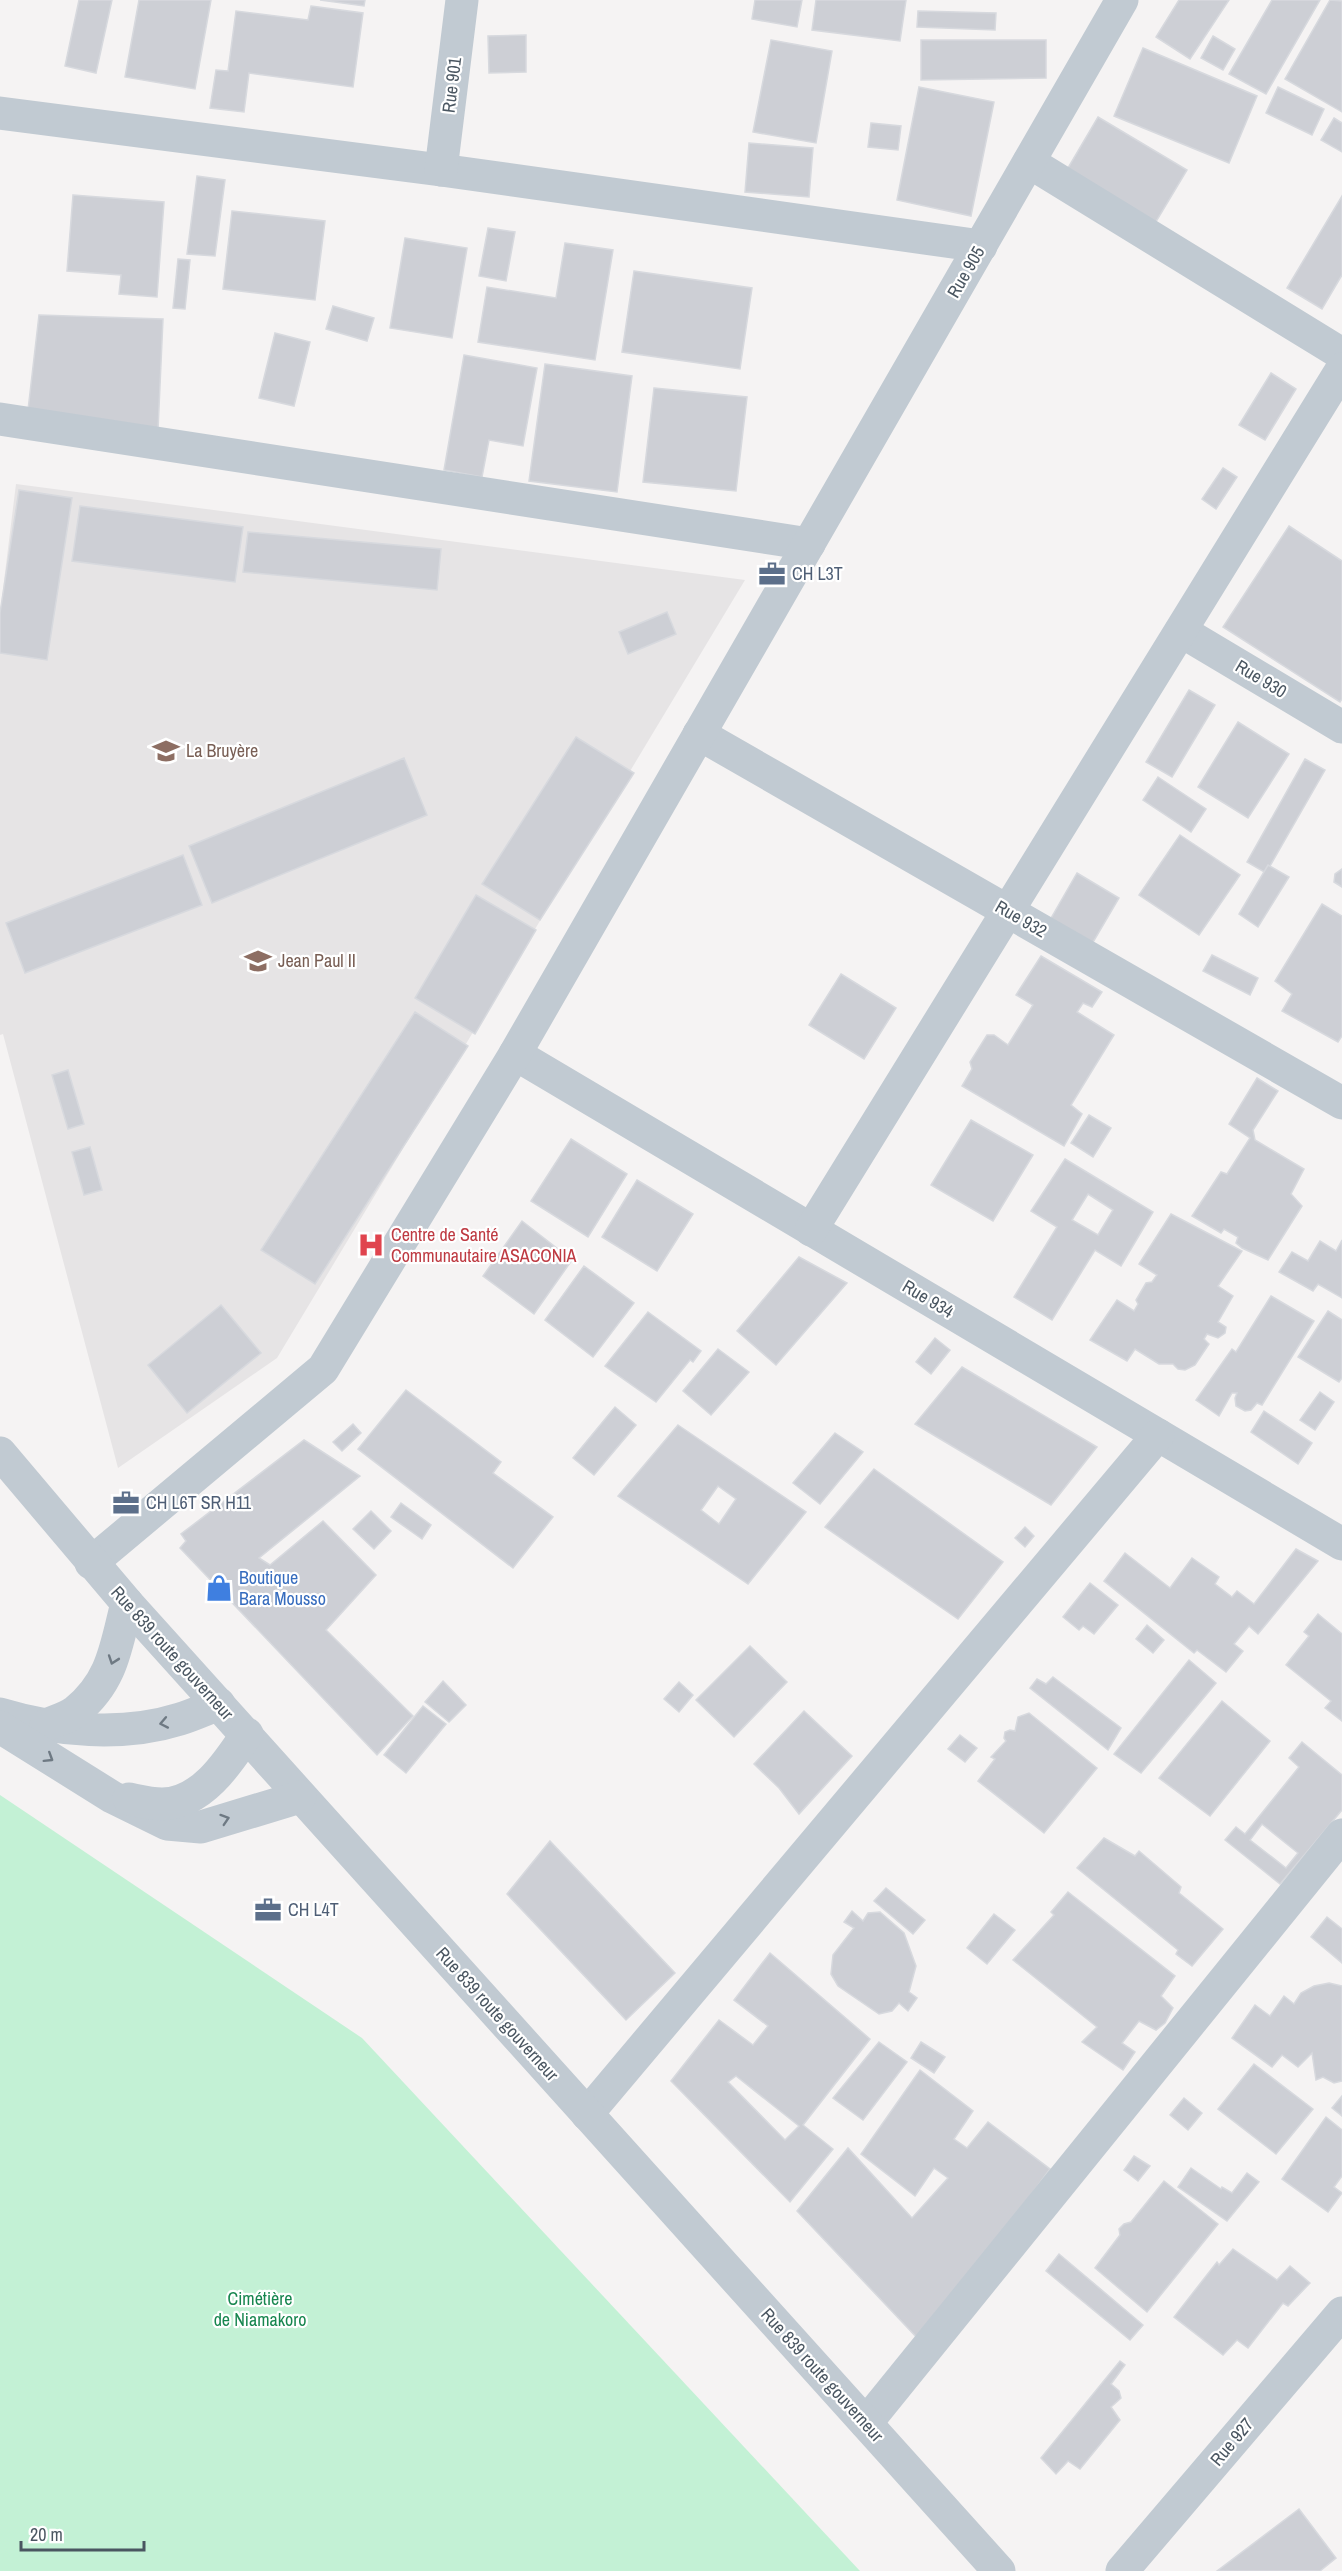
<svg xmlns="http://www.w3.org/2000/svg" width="1342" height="2571" font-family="'Archivo Narrow',sans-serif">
<rect width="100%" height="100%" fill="#f5f3f3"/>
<polygon fill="#e6e4e5" points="16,484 745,580 277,1358 118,1468 3,1034 0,1035 0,613"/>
<polygon fill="#c3f1d5" points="0,1795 362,2038 860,2571 0,2571"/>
<g fill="#cdcfd5" stroke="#d7d9de" stroke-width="1.5" fill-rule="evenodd">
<polygon points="79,0 112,0 96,73 65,66"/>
<polygon points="139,0 211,0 195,89 125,77"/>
<polygon points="320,0 365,0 364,6"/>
<polygon points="755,0 802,0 797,27 752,19"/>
<polygon points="816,0 906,0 900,41 812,30"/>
<polygon points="1179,0 1229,0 1190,59 1156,37"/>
<polygon points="1272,0 1320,0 1266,94 1229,74"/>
<polygon points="1330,0 1342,1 1342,112 1285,79"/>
<polygon points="311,6 363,13 353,87 249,73 244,112 210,108 216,70 228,71 236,11 308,20"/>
<polygon points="918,11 996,13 995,30 917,27"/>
<polygon points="526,35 526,72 489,73 488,36"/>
<polygon points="1213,36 1235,49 1223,70 1201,58"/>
<polygon points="771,40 832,51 816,143 753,132"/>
<polygon points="921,40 1046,40 1046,78 921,80"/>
<polygon points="1143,48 1257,96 1229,163 1114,116"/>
<polygon points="919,87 994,102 971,216 897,200"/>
<polygon points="1278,87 1324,109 1312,135 1266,113"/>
<polygon points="1098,117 1187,170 1154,225 1065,173"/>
<polygon points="1334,118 1342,123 1342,152 1321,140"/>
<polygon points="871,123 901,126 898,150 868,147"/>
<polygon points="749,143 813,148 809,197 745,192"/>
<polygon points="197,176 225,180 215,256 187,254"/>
<polygon points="73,195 164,202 157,297 119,294 121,275 67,271"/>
<polygon points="1342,196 1342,275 1322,309 1287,288"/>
<polygon points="232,211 325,221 315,300 223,289"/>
<polygon points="488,228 515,232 506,281 479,276"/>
<polygon points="405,238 467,248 452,338 390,328"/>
<polygon points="565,243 613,250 595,360 478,342 487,287 556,298"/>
<polygon points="178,259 190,260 185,309 173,308"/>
<polygon points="634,271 752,288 740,369 622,352"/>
<polygon points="333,306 374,318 367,341 326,329"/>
<polygon points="39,315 163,319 158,430 28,410"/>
<polygon points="275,333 310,342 294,406 259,398"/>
<polygon points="464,355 537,368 523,446 489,440 482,477 444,470"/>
<polygon points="545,364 632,376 617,492 529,481"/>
<polygon points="1271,373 1296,389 1265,440 1239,425"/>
<polygon points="654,388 747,397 736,491 643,482"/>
<polygon points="1223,468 1237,477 1216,509 1202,499"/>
<polygon points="19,490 72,498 47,660 0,653 0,613"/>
<polygon points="80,506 243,527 235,582 72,561"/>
<polygon points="1289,526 1342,561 1342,699 1340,702 1223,627"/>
<polygon points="248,532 441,549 437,590 243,572"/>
<polygon points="667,612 676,634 628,654 619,632"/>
<polygon points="1189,690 1215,705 1172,777 1146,762"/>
<polygon points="1238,722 1289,754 1248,818 1198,787"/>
<polygon points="576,737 634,773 540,920 482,884"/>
<polygon points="404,758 427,815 212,903 189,846"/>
<polygon points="1305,759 1325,770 1266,873 1247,862"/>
<polygon points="1158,777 1206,809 1191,832 1143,800"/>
<polygon points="1180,835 1240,875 1199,935 1139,895"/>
<polygon points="183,855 202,905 25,973 6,923"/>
<polygon points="1268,865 1289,877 1258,927 1239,914"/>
<polygon points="1342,869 1342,887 1334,882 1335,874"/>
<polygon points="1077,873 1119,898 1092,944 1050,920"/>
<polygon points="476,895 536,930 475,1034 415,998"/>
<polygon points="1322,904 1342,916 1342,1036 1338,1042 1282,1011 1292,994 1275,981"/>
<polygon points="1212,955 1258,978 1250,995 1203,971"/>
<polygon points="1041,956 1102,992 1092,1007 1083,1003 1077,1012 1114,1035 1071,1105 1082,1114 1064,1146 962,1086 972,1069 970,1062 987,1035 994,1035 1008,1045 1033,1005 1016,995"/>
<polygon points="841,974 896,1008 864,1059 809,1025"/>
<polygon points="415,1012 468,1046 315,1284 261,1250"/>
<polygon points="68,1070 84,1124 68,1129 52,1075"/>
<polygon points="1257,1078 1278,1091 1253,1130 1255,1140 1304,1169 1291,1194 1302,1206 1268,1260 1242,1248 1236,1243 1238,1237 1224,1229 1221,1233 1192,1216 1221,1172 1227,1174 1250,1138 1229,1124"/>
<polygon points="1089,1115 1111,1128 1093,1157 1071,1143"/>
<polygon points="971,1120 1033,1155 993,1221 931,1185"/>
<polygon points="571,1139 627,1174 588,1237 531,1201"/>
<polygon points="90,1147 102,1190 84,1195 72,1152"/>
<path d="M1065,1159l88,53 -32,54 -26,-16 -43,70 -38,-23 43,-70 -26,-16zM1088,1194l25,16 -15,25 -26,-15z"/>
<polygon points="637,1180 693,1214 657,1271 602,1237"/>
<polygon points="1171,1214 1242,1251 1218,1286 1233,1296 1218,1322 1226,1327 1225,1333 1218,1338 1207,1334 1204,1339 1209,1344 1195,1365 1185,1370 1178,1369 1173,1364 1159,1364 1135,1349 1127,1361 1090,1340 1117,1300 1134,1311 1138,1304 1136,1300 1146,1283 1152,1282 1157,1275 1139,1264"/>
<polygon points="522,1221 572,1260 534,1314 483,1276"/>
<polygon points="1342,1240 1342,1298 1318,1284 1313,1291 1279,1272 1292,1252 1308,1261 1320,1241 1336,1251"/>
<polygon points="799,1257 847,1283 776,1365 737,1331"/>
<polygon points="584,1266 634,1303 593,1357 545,1320"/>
<polygon points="1271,1296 1314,1321 1262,1405 1257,1403 1251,1410 1245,1411 1236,1406 1235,1398 1237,1393 1232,1393 1219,1416 1196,1400 1232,1349 1236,1352"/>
<polygon points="221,1305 261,1353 187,1413 148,1365"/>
<polygon points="1328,1311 1342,1320 1342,1378 1339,1382 1298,1357"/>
<polygon points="648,1312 701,1351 693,1362 690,1360 656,1402 605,1366"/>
<polygon points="935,1338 950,1350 931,1374 916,1362"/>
<polygon points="718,1349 749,1372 711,1415 683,1391"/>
<polygon points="962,1367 1097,1447 1051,1505 915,1424"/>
<polygon points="406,1390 501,1462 493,1473 553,1517 513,1568 358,1449"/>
<polygon points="1320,1392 1334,1402 1315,1430 1300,1420"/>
<polygon points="615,1407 636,1425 594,1475 573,1458"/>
<polygon points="1264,1411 1312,1443 1298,1464 1251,1432"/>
<polygon points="353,1424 361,1433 342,1451 333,1442"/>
<path d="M678,1425l128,87 -58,72 -130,-88zM718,1486l18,13 -17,25 -18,-14z"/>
<polygon points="835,1433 863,1452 820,1504 793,1483"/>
<polygon points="304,1440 360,1476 259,1558 270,1565 323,1521 376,1575 326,1630 413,1716 377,1755 180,1548 186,1541 181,1534"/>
<polygon points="874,1469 1003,1562 958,1619 825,1527"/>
<polygon points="401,1503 431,1525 422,1539 391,1517"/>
<polygon points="371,1511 391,1531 374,1549 353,1529"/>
<polygon points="1025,1527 1034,1536 1025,1547 1015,1538"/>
<polygon points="1296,1549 1318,1561 1258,1634 1249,1626 1234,1644 1243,1651 1226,1672 1197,1650 1194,1653 1104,1581 1125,1553 1170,1588 1192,1558 1219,1577 1215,1584 1232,1597 1237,1591 1254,1604"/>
<polygon points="1090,1583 1118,1605 1094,1634 1083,1626 1079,1630 1063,1617"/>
<polygon points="1318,1614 1342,1634 1342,1721 1325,1708 1331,1701 1286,1665 1309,1636 1304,1632"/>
<polygon points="1147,1625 1164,1640 1153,1653 1136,1639"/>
<polygon points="750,1646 787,1682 734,1737 696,1700"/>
<polygon points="1189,1660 1216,1683 1141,1773 1114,1754"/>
<polygon points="1053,1677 1121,1728 1108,1750 1030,1688 1037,1679 1046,1684"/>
<polygon points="443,1681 466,1705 449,1722 425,1702"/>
<polygon points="679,1682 693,1695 679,1712 664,1699"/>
<polygon points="1222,1701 1270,1741 1210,1816 1159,1778"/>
<polygon points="423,1706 446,1724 406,1773 384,1755"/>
<polygon points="804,1711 852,1756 799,1814 779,1788 754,1764"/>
<polygon points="1029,1713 1097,1768 1044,1833 978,1781 995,1759 991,1757 1006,1741 1004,1738 1005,1732 1010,1730 1015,1731 1018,1717"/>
<polygon points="960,1735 977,1748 965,1762 948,1749"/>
<path d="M1302,1742l40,33v35l-62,74 -55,-44 11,-13 9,7 54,-67 -10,-9zM1262,1824l36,29 -12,15 -36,-28z"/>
<polygon points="1104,1838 1135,1856 1139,1851 1181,1887 1179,1893 1223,1929 1192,1966 1176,1954 1178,1950 1077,1868"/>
<polygon points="550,1841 675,1973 626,2020 507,1894"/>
<polygon points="886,1888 925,1920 913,1934 874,1901"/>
<polygon points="1068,1892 1175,1976 1161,1996 1173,2008 1165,2023 1156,2030 1139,2021 1122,2043 1135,2052 1123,2070 1082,2042 1097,2027 1013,1960 1054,1915 1051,1912"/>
<polygon points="852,1911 863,1921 868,1913 880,1912 904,1933 916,1966 909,1992 917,1998 908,2011 899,2003 892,2011 879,2014 838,1986 831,1974 833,1955 854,1928 844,1922"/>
<polygon points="994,1914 1015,1930 987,1964 967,1948"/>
<polygon points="1327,1917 1342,1929 1342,1963 1311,1937"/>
<path d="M770,1953l100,86 -67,86 30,24 -43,53 -119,-121 48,-61 34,25 15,-19 -34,-26zM736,2076l63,50 -14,14 -57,-58z"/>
<polygon points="1329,1983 1342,1986 1342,2081 1334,2083 1323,2077 1316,2080 1312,2053 1298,2067 1282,2055 1272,2067 1232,2038 1255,2005 1270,2016 1284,1996 1294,2004 1301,1993 1314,1986"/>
<polygon points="879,2042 907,2062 863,2120 833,2098"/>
<polygon points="921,2042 945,2057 934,2073 911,2058"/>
<polygon points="1254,2064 1313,2109 1276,2154 1218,2109"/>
<polygon points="920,2070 973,2111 954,2139 967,2148 988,2122 1050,2169 922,2343 797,2211 848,2148 912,2218 948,2178 934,2168 915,2196 861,2154"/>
<polygon points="1342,2096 1342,2116 1332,2108"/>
<polygon points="1184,2098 1202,2113 1188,2130 1170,2115"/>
<polygon points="1326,2117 1342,2130 1342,2176 1334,2187 1342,2193 1328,2212 1282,2179"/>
<polygon points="1134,2156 1150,2166 1138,2181 1124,2170"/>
<polygon points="1191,2168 1221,2189 1222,2187 1232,2193 1247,2173 1259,2182 1227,2221 1178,2187"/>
<polygon points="1164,2181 1218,2224 1147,2312 1095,2268 1120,2235 1119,2229 1124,2224 1131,2222"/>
<polygon points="1233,2249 1277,2280 1290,2266 1310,2283 1288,2306 1283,2303 1248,2348 1237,2340 1223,2355 1174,2317 1217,2262 1219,2265"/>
<polygon points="1059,2254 1143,2325 1130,2340 1046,2271"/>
<polygon points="1120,2361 1125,2365 1111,2384 1119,2391 1121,2398 1111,2407 1120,2420 1080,2469 1068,2461 1056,2474 1041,2458"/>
<polygon points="1299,2509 1336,2558 1320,2571 1217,2571"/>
</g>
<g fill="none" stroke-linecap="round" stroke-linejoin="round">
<g stroke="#c1cad2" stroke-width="33">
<polyline points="0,113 441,170 981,246"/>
<polyline points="1029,162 1342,354"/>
<polyline points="441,170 462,0"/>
<polyline points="0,419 809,544"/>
<polyline points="1181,631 1342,727"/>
<polyline points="699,734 1342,1103"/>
<polyline points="515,1054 1342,1544"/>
<polyline points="811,1230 1342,369"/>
<polyline points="91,1563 323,1369 515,1054 1122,0"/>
<polyline points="587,2114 1158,1435"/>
<polyline points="866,2423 1342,1835"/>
<polyline points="1122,2571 1342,2313"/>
</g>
<g stroke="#c1cad2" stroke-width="33">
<polyline points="0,1453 127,1603 999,2571"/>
<path d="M0,1714c56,17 123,23 180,5 13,-4 26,-10 39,-15"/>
<path d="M46,1725c9,-4 22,-7 30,-14 37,-30 40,-65 51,-108"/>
<polyline points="0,1727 112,1797 167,1824 201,1827 300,1797"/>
<path d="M129,1799c10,2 22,5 33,5 39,0 66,-41 85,-70"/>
</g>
</g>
<defs><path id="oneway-chevron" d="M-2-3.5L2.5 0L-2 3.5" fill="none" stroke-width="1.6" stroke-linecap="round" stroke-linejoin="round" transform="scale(1.5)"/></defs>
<g stroke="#6e7983">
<use href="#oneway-chevron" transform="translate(113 1660) rotate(109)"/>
<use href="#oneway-chevron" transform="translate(164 1723) rotate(169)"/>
<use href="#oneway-chevron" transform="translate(49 1758) rotate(32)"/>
<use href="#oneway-chevron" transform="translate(225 1819) rotate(-18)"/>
</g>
<defs>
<symbol id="office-bare" viewBox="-9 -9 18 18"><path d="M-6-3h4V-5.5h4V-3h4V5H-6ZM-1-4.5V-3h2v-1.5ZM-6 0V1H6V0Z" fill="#5c6f8a" stroke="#fff" stroke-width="2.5" paint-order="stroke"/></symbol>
<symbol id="school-bare" viewBox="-9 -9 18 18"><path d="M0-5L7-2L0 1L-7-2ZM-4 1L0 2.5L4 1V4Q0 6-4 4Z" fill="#8d6e63" stroke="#fff" stroke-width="2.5" paint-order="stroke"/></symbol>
<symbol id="hospital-bare" viewBox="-9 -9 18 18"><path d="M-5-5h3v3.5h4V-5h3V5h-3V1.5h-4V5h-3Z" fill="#e0444e" stroke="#fff" stroke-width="2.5" paint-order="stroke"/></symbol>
<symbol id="shop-bare" viewBox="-9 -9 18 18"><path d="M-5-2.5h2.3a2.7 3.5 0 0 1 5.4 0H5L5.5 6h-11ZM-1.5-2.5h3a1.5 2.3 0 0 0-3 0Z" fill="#3f7fe0" stroke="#fff" stroke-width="2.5" paint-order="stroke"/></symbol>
</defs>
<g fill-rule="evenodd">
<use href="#office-bare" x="753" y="555" width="38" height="38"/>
<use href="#school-bare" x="147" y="732" width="38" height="38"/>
<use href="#school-bare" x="239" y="942" width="38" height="38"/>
<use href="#hospital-bare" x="352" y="1226" width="38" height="38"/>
<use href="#office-bare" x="107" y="1484" width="38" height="38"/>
<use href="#shop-bare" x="200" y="1569" width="38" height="38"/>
<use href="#office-bare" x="249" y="1891" width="38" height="38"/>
</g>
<g text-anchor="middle" stroke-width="4.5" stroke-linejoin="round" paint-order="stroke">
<g font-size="18" fill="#4a5661" stroke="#fff">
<text transform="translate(452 85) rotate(-83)" y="6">Rue 901</text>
<text transform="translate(966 272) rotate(-60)" y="6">Rue 905</text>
<text transform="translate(1261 679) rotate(31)" y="6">Rue 930</text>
<text transform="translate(1021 919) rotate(30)" y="6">Rue 932</text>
<text transform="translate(928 1299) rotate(31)" y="6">Rue 934</text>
<text transform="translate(172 1653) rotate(48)" y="6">Rue 839 route gouverneur</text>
<text transform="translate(497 2014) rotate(48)" y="6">Rue 839 route gouverneur</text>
<text transform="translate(822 2375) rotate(48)" y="6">Rue 839 route gouverneur</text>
<text transform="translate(1232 2442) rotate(-50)" y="6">Rue 927</text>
</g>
<g font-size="18" fill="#4e5e75" stroke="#fff" text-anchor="start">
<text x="792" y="580">CH L3T</text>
<text x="146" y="1509">CH L6T SR H11</text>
<text x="288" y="1916">CH L4T</text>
</g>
<g font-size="18" fill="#785e54" stroke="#fff" text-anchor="start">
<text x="186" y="757">La Bruyère</text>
<text x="278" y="967">Jean Paul II</text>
</g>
<g font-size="18" fill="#be3a42" stroke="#fff" text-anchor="start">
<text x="391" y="1241">Centre de Santé<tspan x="391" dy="21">Communautaire ASACONIA</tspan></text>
</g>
<g font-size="18" fill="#366cbe" stroke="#fff" text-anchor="start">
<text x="239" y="1584">Boutique<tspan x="239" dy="21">Bara Mousso</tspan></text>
</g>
<g font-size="18" fill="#17864f" stroke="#fff">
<text x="260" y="2305">Cimétière<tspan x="260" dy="21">de Niamakoro</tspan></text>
</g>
</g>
<path d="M21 2541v9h123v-9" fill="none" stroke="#4a5661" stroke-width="3"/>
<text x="30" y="2541" font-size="18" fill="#4a5661" stroke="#ffffff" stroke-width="4.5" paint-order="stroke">20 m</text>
</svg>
